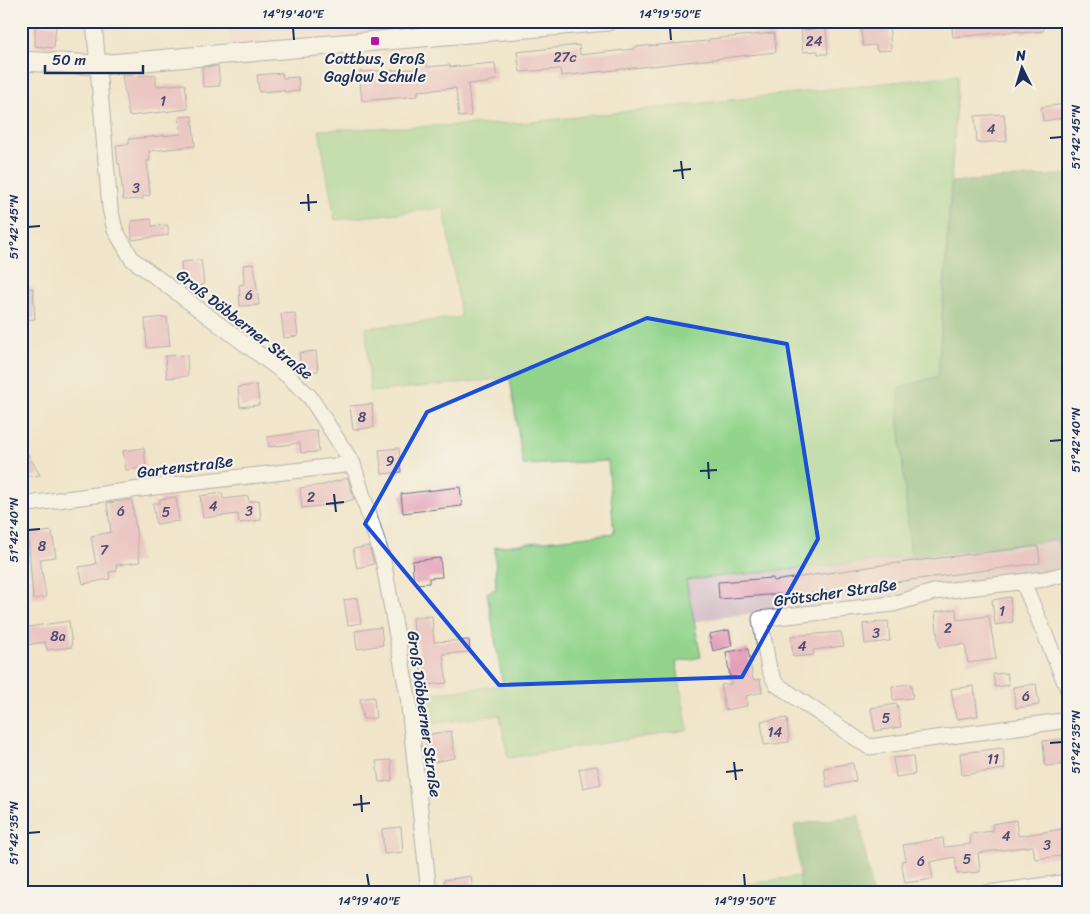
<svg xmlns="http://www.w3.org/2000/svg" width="1090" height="914" font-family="Sriracha,sans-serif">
<rect width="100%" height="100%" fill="#f7f3e8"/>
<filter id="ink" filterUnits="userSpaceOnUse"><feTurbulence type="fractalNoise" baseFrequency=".02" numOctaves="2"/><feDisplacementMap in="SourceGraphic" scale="10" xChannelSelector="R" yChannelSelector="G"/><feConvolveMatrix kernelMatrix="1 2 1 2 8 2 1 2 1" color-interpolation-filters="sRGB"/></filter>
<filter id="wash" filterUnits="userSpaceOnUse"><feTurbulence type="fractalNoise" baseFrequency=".0096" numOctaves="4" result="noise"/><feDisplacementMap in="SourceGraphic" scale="20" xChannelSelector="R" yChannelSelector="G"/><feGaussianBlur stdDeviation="1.12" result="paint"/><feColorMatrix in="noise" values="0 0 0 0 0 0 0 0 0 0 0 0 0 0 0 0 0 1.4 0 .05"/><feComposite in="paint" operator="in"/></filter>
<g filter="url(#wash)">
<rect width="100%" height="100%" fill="#f0e5cb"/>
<polygon fill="#f7cfd4" points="229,21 451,21 452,27 231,48"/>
<polygon fill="#d2bdc8" points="1056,540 1069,561 1069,565 1042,573 894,597 729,616 694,622 686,580 911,557"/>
<g fill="#92d48b" stroke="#568274">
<polygon points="958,75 938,376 899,388 899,423 911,557 686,580 701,657 676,662 688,730 508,758 500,715 416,726 413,696 503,685 487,593 496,589 495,547 614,533 608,461 523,465 510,378 370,392 366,328 461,317 444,208 335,220 319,130 521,123"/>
<polygon points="799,876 802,893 692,893"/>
</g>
<g fill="#75b677" stroke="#48726a">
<polygon points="1069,174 1069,561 1056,540 911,557 899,423 899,388 938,376 952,182"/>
<polygon points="859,815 872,893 802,893 794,825"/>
</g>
<g id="blocks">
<g fill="#e4a0ba">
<polygon points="889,21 891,50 877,51 876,45 863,46 860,22"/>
<polygon points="951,21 1044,21 1044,29 1043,31 1021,33 1021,31 953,37"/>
<polygon points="35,25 56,25 54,48 35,46"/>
<polygon points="826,28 828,54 818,54 818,51 803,52 801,30"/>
<polygon points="774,33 776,52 561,76 560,69 520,72 517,52 579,45 580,55 634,49 634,47 709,41 709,39"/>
<polygon points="427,62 427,67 450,65 450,67 495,63 497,80 488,81 488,83 468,84 471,116 459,117 456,88 418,91 418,96 362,101 359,72 416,69 416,63"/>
<polygon points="218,66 220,86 203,87 202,67"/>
<polygon points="282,73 283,78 298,77 299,91 284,92 284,90 259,92 257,75"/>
<polygon points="156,75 156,86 185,84 188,109 129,116 122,76"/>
<polygon points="1069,104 1069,117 1043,121 1041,107"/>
<polygon points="1004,114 1007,141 977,143 975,116"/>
<polygon points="192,116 195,146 149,151 150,161 147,161 150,195 143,196 143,199 123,200 120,164 118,164 116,145 129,144 129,139 181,134 179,117"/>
<polygon points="151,219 152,226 168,225 168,235 132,240 131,221"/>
<polygon points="201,260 204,285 185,287 183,285 181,262"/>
<polygon points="254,264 259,305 240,306 239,285 244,284 243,265"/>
<polygon points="33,288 35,319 23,320 21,289"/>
<polygon points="295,313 298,336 284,338 281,314"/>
<polygon points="167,317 170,346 147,348 145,319"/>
<polygon points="316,351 318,371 301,372 299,353"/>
<polygon points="187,355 188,376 167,378 165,356"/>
<polygon points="257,385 259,405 240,407 238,387"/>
<polygon points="372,404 374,427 353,430 350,406"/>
<polygon points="317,430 319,452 301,453 300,443 269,447 268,437"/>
<polygon points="21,442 40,475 21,477"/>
<polygon points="144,448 146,468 126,470 123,451"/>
<polygon points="399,448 401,472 382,474 379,450"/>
<polygon points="348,478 354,499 339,504 302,508 300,488 323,485"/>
<polygon points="460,487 462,506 403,513 401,494"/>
<polygon points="222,493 223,499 248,496 249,502 259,500 261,520 239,523 238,514 203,518 200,496"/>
<polygon points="176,497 179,521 156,524 153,503 160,503 160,499"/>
<polygon points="132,500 140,562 116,565 117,571 109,572 110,579 83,584 79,567 96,564 91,536 111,532 107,503"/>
<polygon points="52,531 56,557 40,559 46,597 33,599 28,534"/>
<polygon points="369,546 374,564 357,568 353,549"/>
<polygon points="1038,546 1040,563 781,597 780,594 719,599 718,582 773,578 773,581 882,565"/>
<polygon points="440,558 442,577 429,578 429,583 414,584 412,561"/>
<polygon points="1010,597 1013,622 995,625 992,600"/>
<polygon points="357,598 361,623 348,625 344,600"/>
<polygon points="956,609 957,620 989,616 996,659 968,663 965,644 939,647 935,612"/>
<polygon points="432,616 434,642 469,640 470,652 443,654 447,683 423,685 417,637 414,637 413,618"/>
<polygon points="69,621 72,647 47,650 45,642 21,646 21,628"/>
<polygon points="888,621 890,641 865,644 863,624"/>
<polygon points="381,627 383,645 357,649 355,631"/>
<polygon points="729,630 732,646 713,651 709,634"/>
<polygon points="841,632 844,646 813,650 814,655 793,657 791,636"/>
<polygon points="748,649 753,680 760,679 762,692 746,696 747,706 725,710 721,685 731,684 726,652"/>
<polygon points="1007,673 1009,685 995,687 993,674"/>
<polygon points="911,684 913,698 893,700 892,686"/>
<polygon points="1036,684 1039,705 1016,708 1013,687"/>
<polygon points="974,686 978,716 956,719 951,689"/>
<polygon points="374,697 376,718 363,719 360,699"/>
<polygon points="897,704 901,727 875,731 871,708"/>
<polygon points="787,718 789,742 764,745 761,721"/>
<polygon points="451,731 455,758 434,762 431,747 427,748 425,735"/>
<polygon points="1069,738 1069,764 1045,766 1043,741"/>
<polygon points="1003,748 1005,769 962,775 960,753"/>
<polygon points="913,756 915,774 896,777 893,758"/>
<polygon points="391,760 392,781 379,782 376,761"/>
<polygon points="853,763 856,781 827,787 824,768"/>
<polygon points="597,766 601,784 583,788 579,769"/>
<polygon points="1016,820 1018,836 1069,828 1069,855 1035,859 1033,846 978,853 980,872 957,874 955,857 930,862 933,879 905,883 901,861 906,860 903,845 943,838 944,847 971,844 970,834 993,831 992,824"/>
<polygon points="401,827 403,852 384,854 382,829"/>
<polygon points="471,876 473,891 445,893 444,880"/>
</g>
</g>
</g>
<g filter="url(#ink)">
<use href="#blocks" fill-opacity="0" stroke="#666f84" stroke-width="1"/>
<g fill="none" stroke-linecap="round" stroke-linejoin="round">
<defs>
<g id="minor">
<polyline points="94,21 110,208 115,230 132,259 288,376 310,397 353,464 383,560 408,697 429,893"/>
<polyline points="21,505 155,487 353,464"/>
<polyline points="1069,573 1045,579 934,592 893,604 760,619 769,669 776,684 869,747 1069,720"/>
<polyline points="1023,582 1069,692"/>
<polyline points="987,893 1069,882"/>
</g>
<polyline id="tertiary" points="21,61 98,65 608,21"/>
</defs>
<use href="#minor" stroke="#666f84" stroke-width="17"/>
<use href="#tertiary" stroke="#666f84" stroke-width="21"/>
<use href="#minor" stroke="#fff" stroke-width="15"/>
<use href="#tertiary" stroke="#fff" stroke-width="19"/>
</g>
</g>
<path d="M0 0H1090V914H0ZM647,318l140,26 31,195 -76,138 -243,8 -134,-161 62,-112z" fill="#f0e5cb" fill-opacity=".55" fill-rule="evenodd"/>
<path fill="none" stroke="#1d4ed8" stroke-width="4" stroke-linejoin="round" d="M647,318l140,26 31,195 -76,138 -243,8 -134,-161 62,-112z"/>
<path fill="none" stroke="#1b2f5e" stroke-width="2" d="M293,28l1,12M670,28l1,12M1050,138l12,-1M681,161l2,18M673,171l18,-2M308,194l1,17M300,203l17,-1M28,227l12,-1M1050,441l12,-1M708,462l1,17M700,471l17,-1M334,494l2,18M326,504l18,-2M28,530l12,-1M1050,743l12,-1M734,762l2,18M726,772l17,-2M361,795l1,17M353,805l17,-2M28,833l12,-1M367,874l2,12M744,874l1,12"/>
<rect fill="#b5179e" stroke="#f7f3e8" stroke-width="2" x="370" y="36" width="10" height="10" rx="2.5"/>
<g text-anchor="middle" stroke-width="4.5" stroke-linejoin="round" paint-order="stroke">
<g font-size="14" fill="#4d4b75">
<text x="814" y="46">24</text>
<text x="565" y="62">27c</text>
<text x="163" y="106">1</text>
<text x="991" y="134">4</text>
<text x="136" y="193">3</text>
<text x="249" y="300">6</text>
<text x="362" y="422">8</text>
<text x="390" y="466">9</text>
<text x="311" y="502">2</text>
<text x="213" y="511">4</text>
<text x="121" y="516">6</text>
<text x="249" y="516">3</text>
<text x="166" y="517">5</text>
<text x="42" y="551">8</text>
<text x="104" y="555">7</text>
<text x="1002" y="616">1</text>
<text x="948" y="633">2</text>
<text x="876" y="638">3</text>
<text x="58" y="641">8a</text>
<text x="802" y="651">4</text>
<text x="1026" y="701">6</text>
<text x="886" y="723">5</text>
<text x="775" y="737">14</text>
<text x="993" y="764">11</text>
<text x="1006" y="841">4</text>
<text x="1047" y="850">3</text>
<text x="967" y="864">5</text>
<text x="921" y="866">6</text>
</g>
<g font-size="16" fill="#1b2f5e" stroke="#f7f3e8">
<text x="375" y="64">Cottbus, Groß<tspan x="375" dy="18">Gaglow Schule</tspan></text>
</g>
<g font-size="16" fill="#1b2f5e" stroke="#f7f3e8">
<text transform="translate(245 324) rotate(38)" y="6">Groß Döbberner Straße</text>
<text transform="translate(185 466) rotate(-7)" y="6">Gartenstraße</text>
<text transform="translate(835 592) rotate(-8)" y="6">Grötscher Straße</text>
<text transform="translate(425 714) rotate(82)" y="6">Groß Döbberner Straße</text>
</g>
</g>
<rect width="1090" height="914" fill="none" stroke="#f7f3e8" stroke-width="55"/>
<g transform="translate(1022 68) rotate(355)" stroke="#f7f3e8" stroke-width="4" paint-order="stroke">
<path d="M0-4L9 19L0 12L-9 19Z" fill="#1b2f5e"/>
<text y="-8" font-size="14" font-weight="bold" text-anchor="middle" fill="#1b2f5e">N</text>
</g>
<path d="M45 65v8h98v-8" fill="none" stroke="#1b2f5e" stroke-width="2.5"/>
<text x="52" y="65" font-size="15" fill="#1b2f5e" stroke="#f7f3e8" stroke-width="4" paint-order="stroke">50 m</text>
<rect x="28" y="28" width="1034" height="858" fill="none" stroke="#1b2f5e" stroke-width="2"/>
<g font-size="12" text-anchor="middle" fill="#1b2f5e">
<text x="293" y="18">14°19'40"E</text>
<text x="670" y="18">14°19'50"E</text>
<text transform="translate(1076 137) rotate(-90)" y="4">51°42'45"N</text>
<text transform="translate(14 227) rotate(-90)" y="4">51°42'45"N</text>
<text transform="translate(1076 440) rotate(-90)" y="4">51°42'40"N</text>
<text transform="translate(14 530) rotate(-90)" y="4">51°42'40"N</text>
<text transform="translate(1076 742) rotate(-90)" y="4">51°42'35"N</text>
<text transform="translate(14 833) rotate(-90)" y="4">51°42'35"N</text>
<text x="369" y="905">14°19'40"E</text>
<text x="745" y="905">14°19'50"E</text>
</g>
</svg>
